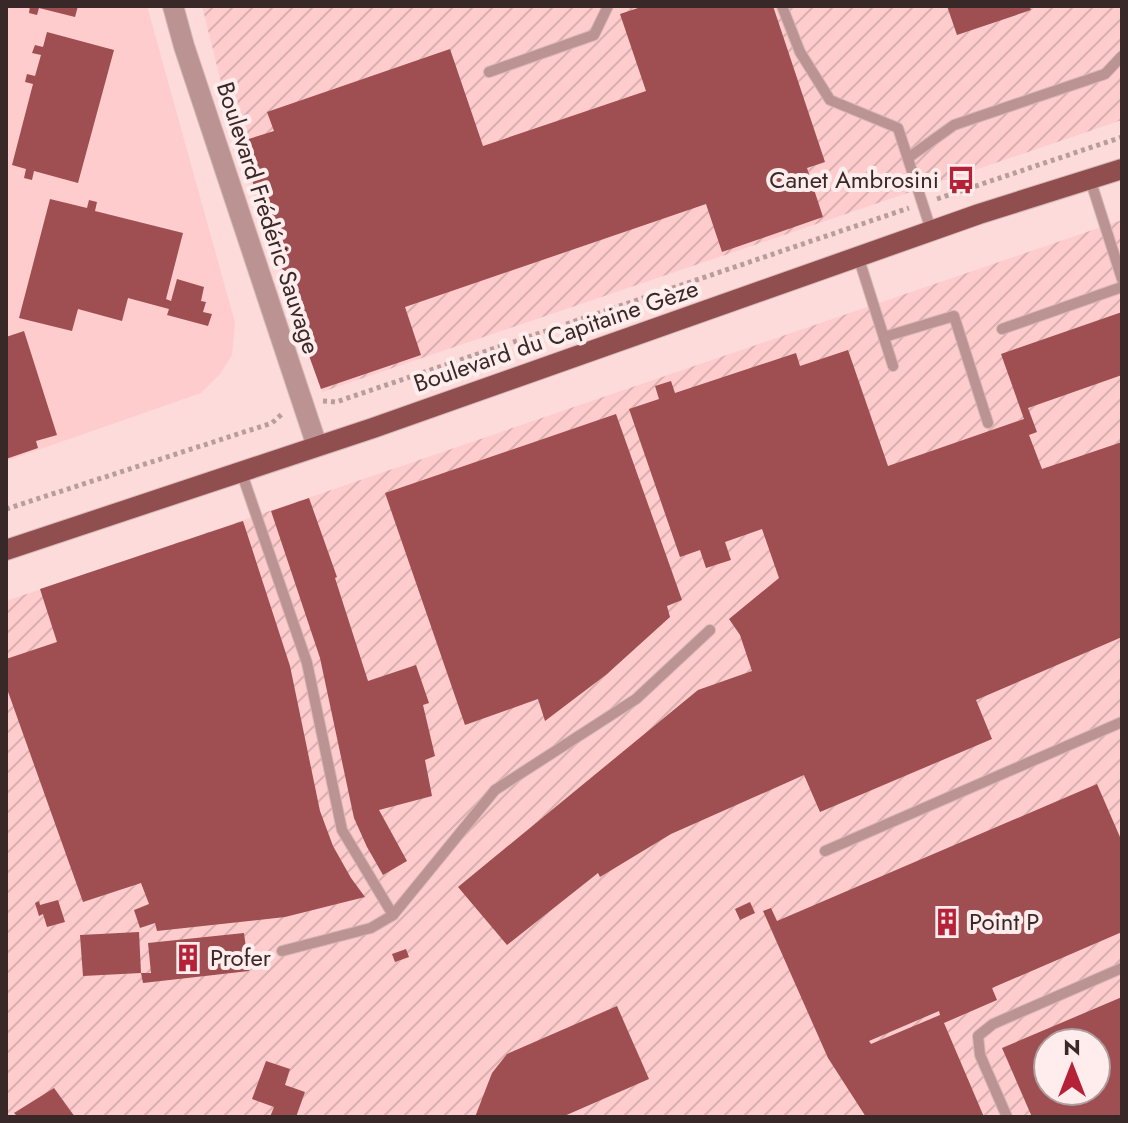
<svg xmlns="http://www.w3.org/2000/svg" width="1128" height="1123" font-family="Jost,sans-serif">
<defs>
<pattern id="industrial-furrows" width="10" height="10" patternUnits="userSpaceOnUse" patternTransform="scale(2)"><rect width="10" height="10" fill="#fecccc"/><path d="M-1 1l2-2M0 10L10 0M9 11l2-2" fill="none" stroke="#daafaf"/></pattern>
</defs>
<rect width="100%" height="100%" fill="#fcdbda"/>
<polygon fill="#fecccc" points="6,6 147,6 235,323 232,355 220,374 201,393 6,461"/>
<g fill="url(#industrial-furrows)" fill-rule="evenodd">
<polygon points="202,6 1122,6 1122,120 322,392 222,104 226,102"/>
<path d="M1122,220v897h-1116v-516zM1048,1043h48v48h-48z"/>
</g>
<g fill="#9f4e51" fill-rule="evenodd">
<polygon points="30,6 78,6 75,17 39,8 37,15 29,13"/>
<polygon points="644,6 773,6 825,162 807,168 823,217 722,252 706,204 405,307 421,355 321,389 303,339 306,338 239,142 274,131 267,112 450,49 483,146 646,91 620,14"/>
<polygon points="947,6 1029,6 1031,10 957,35"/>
<polygon points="47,32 114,50 78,183 34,171 32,180 24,178 26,169 12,165 33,84 25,82 27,74 35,76 41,55 32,53 35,45 43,47"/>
<polygon points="50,199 87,208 89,200 97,202 95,211 183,233 166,299 171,301 177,279 204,287 201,301 206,302 203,312 212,314 208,326 167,315 169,309 128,298 122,321 78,309 72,331 19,318"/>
<polygon points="1122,312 1122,375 1028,408 1037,432 1029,435 1042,469 1122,442 1122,637 976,700 992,739 820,812 804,775 671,834 600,877 598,873 507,945 458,887 698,690 752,671 740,635 729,619 779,578 762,529 725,542 731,560 706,568 700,550 680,557 629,409 659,399 655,386 671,381 675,393 796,353 800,366 848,350 888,466 1024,419 1001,354"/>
<polygon points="24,331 57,435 36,441 38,448 6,459 6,337"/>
<polygon points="616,414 682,600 667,606 670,617 607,674 545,721 538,699 465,725 385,493"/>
<polygon points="309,498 337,577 335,578 368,681 416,665 429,703 423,705 435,756 425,760 432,796 379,810 407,861 383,875 367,847 354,818 320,658 271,511"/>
<polygon points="243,521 290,666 320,811 333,846 351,878 365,897 285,917 157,931 155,923 140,928 134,910 149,904 141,883 83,902 6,686 6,659 57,642 40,589"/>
<path d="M1097,784l23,53 2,-1v96l-130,56 5,12 -53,23 40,94h-118l-38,-59 -65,-147 8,-3 6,13zM939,1011l1,4 -69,29 -2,-3z"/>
<polygon points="58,900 65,922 47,927 43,914 39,916 35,903 39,901 40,905"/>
<polygon points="750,902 755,913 740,920 735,909"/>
<polygon points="139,932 141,973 83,976 80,935"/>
<polygon points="244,933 249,971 143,983 141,973 151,973 148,943"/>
<polygon points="406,949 409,957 395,962 392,954"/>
<path d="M1122,997v117l-8,3h-82l-30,-69zM1048,1043h48v48h-48z"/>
<polygon points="617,1006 649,1079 562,1117 475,1117 492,1073 507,1054"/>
<polygon points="266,1061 290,1069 285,1085 305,1092 296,1117 270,1117 274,1107 252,1099"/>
<polygon points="54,1088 75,1117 18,1117 14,1113"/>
</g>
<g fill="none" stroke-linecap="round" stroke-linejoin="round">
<defs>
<g id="lane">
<polyline points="782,6 800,52 830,100 898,128 931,230"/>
<polyline points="489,72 594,35 608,6"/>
<polyline points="908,158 954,125 1105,74 1122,56"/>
<polyline points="1090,179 1122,279"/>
<polyline points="858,256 893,366"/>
<polyline points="1002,329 1122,287"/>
<polyline points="884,337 954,316 988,423"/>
<polyline points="241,471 307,663 342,830 393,915 371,928 282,951"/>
<polyline points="825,851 1122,722"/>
<polyline points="393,915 495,790 636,699 710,630"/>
<polyline points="1007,1117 980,1055 978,1036 993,1024 1122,968"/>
</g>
<polyline id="street" points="173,6 184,46 317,446"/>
<polyline id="primary" points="6,550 373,428 979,214 1122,169"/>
</defs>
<use href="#lane" stroke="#d5b7b6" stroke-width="12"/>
<use href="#street" stroke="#d5b7b6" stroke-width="22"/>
<use href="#primary" stroke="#d5b7b6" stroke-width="22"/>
<g stroke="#b99d9d" stroke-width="5" stroke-dasharray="4 4" stroke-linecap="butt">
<polyline points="937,199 1122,137"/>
<polyline points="323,401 336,402 909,208"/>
<polyline points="6,509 272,423 283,413"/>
</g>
<use href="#lane" stroke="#bb9392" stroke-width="10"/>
<use href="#street" stroke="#bb9392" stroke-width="20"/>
<use href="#primary" stroke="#914e4f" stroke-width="20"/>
</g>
<defs>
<symbol id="bus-bare" viewBox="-9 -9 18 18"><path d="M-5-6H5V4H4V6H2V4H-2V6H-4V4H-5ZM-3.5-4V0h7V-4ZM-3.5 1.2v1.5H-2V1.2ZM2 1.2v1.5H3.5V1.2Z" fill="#b52238" stroke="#feedec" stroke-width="2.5" paint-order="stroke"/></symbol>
<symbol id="building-bare" viewBox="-9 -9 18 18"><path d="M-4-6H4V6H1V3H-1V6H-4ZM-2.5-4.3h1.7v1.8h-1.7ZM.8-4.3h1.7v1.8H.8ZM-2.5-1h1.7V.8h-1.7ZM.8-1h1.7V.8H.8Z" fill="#b52238" stroke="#feedec" stroke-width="2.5" paint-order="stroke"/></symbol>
</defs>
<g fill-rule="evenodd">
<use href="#bus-bare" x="941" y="160" width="40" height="40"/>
<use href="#building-bare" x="927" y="902" width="40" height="40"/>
<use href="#building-bare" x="168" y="938" width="40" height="40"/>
</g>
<g text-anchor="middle" stroke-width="8" stroke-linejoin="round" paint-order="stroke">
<g font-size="24" fill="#382828" stroke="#feedec" text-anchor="start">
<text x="939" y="188" text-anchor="end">Canet Ambrosini</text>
<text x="969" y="930">Point P</text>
<text x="210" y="966">Profer</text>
</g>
<g font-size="24" fill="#382828" stroke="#feedec">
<text transform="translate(268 218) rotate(72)" y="8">Boulevard Frédéric Sauvage</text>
<text transform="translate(556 336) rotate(-19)" y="8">Boulevard du Capitaine Gèze</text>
</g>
</g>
<rect width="1128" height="1123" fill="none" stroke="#382828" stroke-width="16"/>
<g transform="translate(1072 1067)"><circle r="38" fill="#feedec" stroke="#af9e9e" stroke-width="2"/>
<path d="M0-6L14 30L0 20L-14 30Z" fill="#b52238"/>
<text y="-12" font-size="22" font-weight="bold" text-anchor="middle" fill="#382828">N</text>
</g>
</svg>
